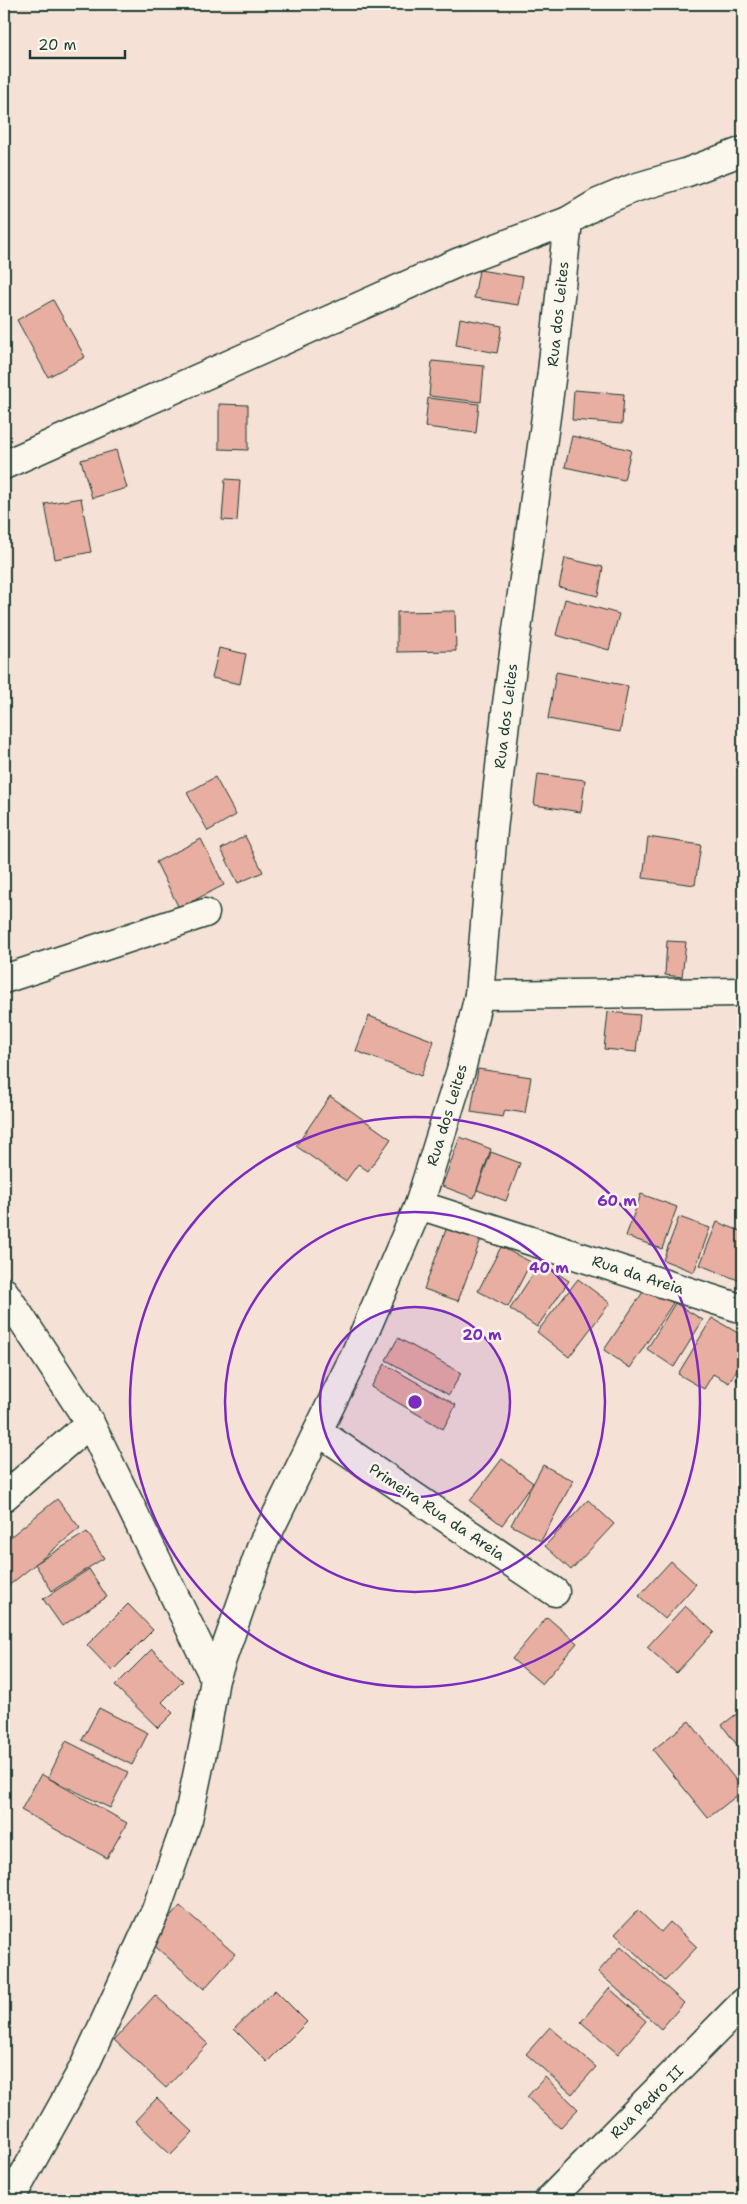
<svg xmlns="http://www.w3.org/2000/svg" width="747" height="2204" font-family="'Shantell Sans',sans-serif">
<rect width="100%" height="100%" fill="#f5e1d6"/>
<filter id="ink" filterUnits="userSpaceOnUse"><feTurbulence type="fractalNoise" baseFrequency=".02" numOctaves="2"/><feDisplacementMap in="SourceGraphic" scale="10" xChannelSelector="R" yChannelSelector="G"/><feConvolveMatrix kernelMatrix="1 2 1 2 8 2 1 2 1" color-interpolation-filters="sRGB"/></filter>
<g filter="url(#ink)">
<g fill="#e7aea1" stroke="#1f3d34">
<polygon points="479,270 523,277 518,305 474,298"/>
<polygon points="53,300 85,357 48,377 17,320"/>
<polygon points="460,318 502,326 497,353 456,345"/>
<polygon points="432,361 484,366 481,402 429,396"/>
<polygon points="574,390 624,394 622,424 572,420"/>
<polygon points="428,398 479,404 476,433 425,427"/>
<polygon points="219,404 248,405 248,450 219,449"/>
<polygon points="572,436 631,450 624,480 565,467"/>
<polygon points="116,450 127,488 92,498 81,460"/>
<polygon points="225,479 240,480 237,521 222,520"/>
<polygon points="81,498 91,552 55,559 45,504"/>
<polygon points="565,558 603,567 598,596 559,587"/>
<polygon points="565,599 619,614 609,650 556,635"/>
<polygon points="455,611 456,651 397,652 397,612"/>
<polygon points="219,648 246,654 240,684 212,678"/>
<polygon points="556,672 628,686 620,732 548,719"/>
<polygon points="538,774 585,780 581,812 534,805"/>
<polygon points="215,777 236,815 208,831 187,793"/>
<polygon points="245,836 263,872 238,883 221,849"/>
<polygon points="648,837 701,845 695,885 643,878"/>
<polygon points="201,839 224,885 179,908 156,862"/>
<polygon points="667,941 686,942 682,977 665,975"/>
<polygon points="608,1012 640,1015 636,1052 604,1049"/>
<polygon points="369,1016 434,1041 421,1076 356,1051"/>
<polygon points="478,1069 531,1077 525,1113 505,1110 503,1117 471,1112"/>
<polygon points="330,1096 391,1139 368,1171 358,1164 346,1181 296,1146"/>
<polygon points="460,1137 491,1149 474,1198 442,1186"/>
<polygon points="491,1152 520,1163 506,1201 477,1190"/>
<polygon points="641,1194 677,1207 662,1249 626,1236"/>
<polygon points="679,1217 710,1228 694,1272 663,1260"/>
<polygon points="717,1222 743,1232 743,1265 738,1280 700,1265"/>
<polygon points="447,1227 481,1239 458,1301 424,1289"/>
<polygon points="501,1247 531,1262 508,1307 478,1291"/>
<polygon points="541,1262 569,1281 537,1327 510,1309"/>
<polygon points="578,1279 610,1303 569,1357 537,1332"/>
<polygon points="647,1286 673,1303 630,1368 604,1350"/>
<polygon points="675,1303 703,1320 674,1367 647,1349"/>
<polygon points="712,1318 743,1336 743,1359 729,1383 713,1374 704,1389 678,1374"/>
<polygon points="398,1338 461,1373 449,1395 386,1360"/>
<polygon points="385,1364 456,1405 443,1429 371,1387"/>
<polygon points="743,1370 743,1385 736,1380"/>
<polygon points="502,1459 533,1483 502,1525 470,1501"/>
<polygon points="543,1465 573,1481 541,1541 511,1525"/>
<polygon points="57,1499 80,1528 7,1587 4,1584 4,1542"/>
<polygon points="588,1500 614,1524 571,1570 545,1546"/>
<polygon points="87,1532 104,1558 52,1591 35,1564"/>
<polygon points="671,1561 696,1584 665,1619 639,1596"/>
<polygon points="89,1569 107,1597 62,1626 43,1599"/>
<polygon points="128,1604 153,1630 112,1671 87,1645"/>
<polygon points="685,1606 714,1632 676,1673 647,1647"/>
<polygon points="547,1617 577,1643 542,1684 512,1659"/>
<polygon points="152,1649 183,1681 162,1702 173,1713 158,1728 115,1686"/>
<polygon points="99,1708 148,1733 132,1765 82,1740"/>
<polygon points="743,1709 743,1753 722,1725"/>
<polygon points="689,1721 743,1789 743,1791 708,1818 653,1750"/>
<polygon points="66,1741 128,1772 110,1808 48,1778"/>
<polygon points="41,1774 127,1823 107,1858 21,1810"/>
<polygon points="180,1906 235,1954 204,1989 149,1941"/>
<polygon points="638,1910 661,1932 670,1922 697,1947 665,1981 615,1934"/>
<polygon points="621,1946 684,2003 661,2029 598,1972"/>
<polygon points="609,1988 646,2021 618,2054 581,2022"/>
<polygon points="275,1990 307,2022 267,2062 234,2029"/>
<polygon points="155,1995 208,2044 166,2088 114,2040"/>
<polygon points="550,2027 596,2067 572,2094 526,2054"/>
<polygon points="545,2077 578,2109 560,2128 527,2097"/>
<polygon points="157,2098 193,2132 171,2155 135,2121"/>
</g>
<g fill="none" stroke-linecap="round" stroke-linejoin="round">
<defs>
<g id="minor">
<polyline points="4,465 459,262 568,221 598,203 634,188 685,173 743,151"/>
<polyline points="4,979 205,913"/>
<polyline points="479,995 743,992"/>
<polyline points="419,1205 743,1309"/>
<polyline points="4,1292 90,1423 215,1679"/>
<polyline points="319,1432 555,1592"/>
<polyline points="4,1497 90,1423"/>
<polyline points="10,2200 84,2067 156,1910 188,1819 205,1738 215,1679 262,1545 354,1357 419,1205 461,1070 479,995 493,830 507,704 552,372 568,221"/>
<polyline points="549,2200 743,2003"/>
</g>
</defs>
<use href="#minor" stroke="#1f3d34" stroke-width="31"/>
<use href="#minor" stroke="#fbf7ec" stroke-width="28"/>
</g>
</g>
<circle cx="415" cy="1402" r="95" fill="#7b2cbf" fill-opacity=".12"/>
<g fill="none" stroke="#7b2cbf" stroke-width="2.5">
<circle cx="415" cy="1402" r="95"/>
<circle cx="415" cy="1402" r="190"/>
<circle cx="415" cy="1402" r="285"/>
</g>
<g text-anchor="middle" stroke-width="5" stroke-linejoin="round" paint-order="stroke">
<g font-size="15" fill="#1f3d34" stroke="#fbf7ec">
<text transform="translate(558 314) rotate(-84)" y="5">Rua dos Leites</text>
<text transform="translate(506 716) rotate(-83)" y="5">Rua dos Leites</text>
<text transform="translate(447 1115) rotate(-73)" y="5">Rua dos Leites</text>
<text transform="translate(638 1275) rotate(18)" y="5">Rua da Areia</text>
<text transform="translate(437 1512) rotate(34)" y="5">Primeira Rua da Areia</text>
<text transform="translate(647 2102) rotate(-45)" y="5">Rua Pedro II</text>
</g>
</g>
<circle cx="415" cy="1402" r="8" fill="#7b2cbf" stroke="#fbf7ec" stroke-width="2.5"/>
<g font-size="15" text-anchor="middle" font-weight="bold" fill="#7b2cbf" stroke="#fbf7ec" stroke-width="5" stroke-linejoin="round" paint-order="stroke">
<text x="617" y="1206">60 m</text>
<text x="549" y="1273">40 m</text>
<text x="482" y="1340">20 m</text>
</g>
<rect width="747" height="2204" fill="none" stroke="#fbf7ec" stroke-width="20"/>
<rect x="10" y="10" width="727" height="2184" fill="none" stroke="#1f3d34" stroke-width="2" filter="url(#ink)"/>
<path d="M30 50v8h95v-8" fill="none" stroke="#1f3d34" stroke-width="2.5"/>
<text x="38" y="50" font-size="15" fill="#1f3d34" stroke="#fbf7ec" stroke-width="4" paint-order="stroke">20 m</text>
</svg>
